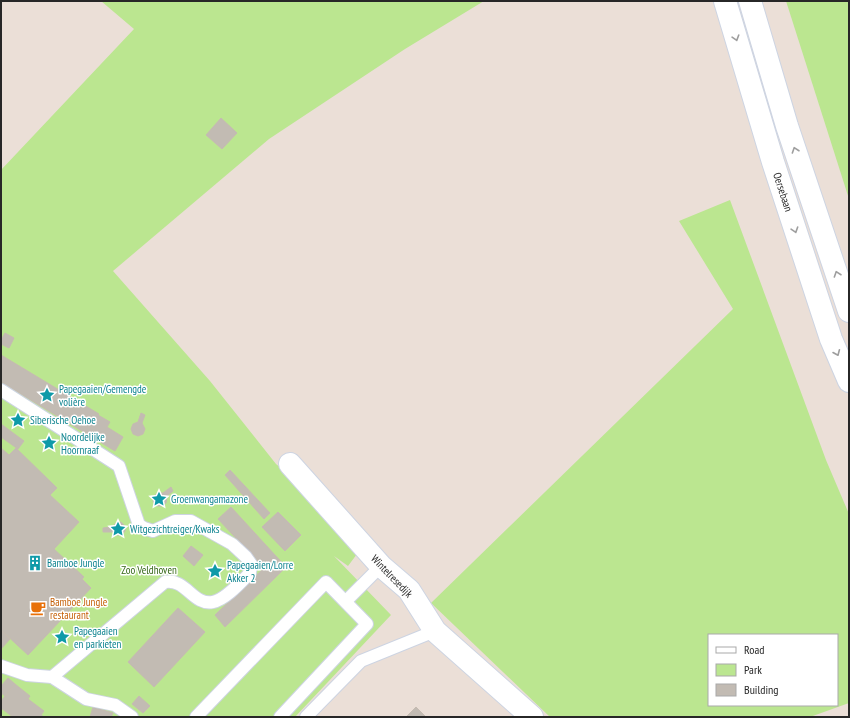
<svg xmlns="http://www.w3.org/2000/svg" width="850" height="718" font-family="'PT Sans Narrow',sans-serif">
<rect width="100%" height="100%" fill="#ebdfd7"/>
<g fill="#bbe690" fill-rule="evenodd">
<polygon points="101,1 484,1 405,49 269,139 113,271 210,381 276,464 326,506 357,554 348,566 334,556 391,615 295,717 1,717 1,170 134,29"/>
<polygon points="786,1 849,1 849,199"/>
<path d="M730,200l96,260 23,54v189l-39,14h-260l-119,-114 302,-294 -54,-88zM709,635h128v70h-128z"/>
</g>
<g fill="#c2bbb3" stroke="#c6bbb1">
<polygon points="221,118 237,133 222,149 206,135"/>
<polygon points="5,333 14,338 9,348 1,344 1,340"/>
<polygon points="1,355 99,414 98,415 110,422 107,427 123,437 115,451 1,382"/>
<polygon points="141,413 145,415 142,423 145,429 143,434 138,436 133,434 131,429 133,424 138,422"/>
<polygon points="1,424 24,441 18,449 1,437"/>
<polygon points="1,448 9,455 16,448 57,488 50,495 79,522 54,549 84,577 82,579 91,588 28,655 1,630"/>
<polygon points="230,470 270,513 264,519 225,475"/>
<polygon points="171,487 173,491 167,496 166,503 162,506 157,506 153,502 154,496 158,493 163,493"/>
<polygon points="231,507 286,567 225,627 215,615 264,568 218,519"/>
<polygon points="278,512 301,535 285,551 262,527"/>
<polygon points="121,522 125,526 125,531 122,535 117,535 113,532 103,532 103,528 112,527 116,523"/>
<polygon points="191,546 203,555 194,566 183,556"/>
<polygon points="178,608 205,632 154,687 128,662"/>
<polygon points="1,630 10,639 1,649"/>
<polygon points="8,678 15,684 5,696 1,693 1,686"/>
<polygon points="15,684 30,696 28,699 44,711 41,715 44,717 13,717 1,708 1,701"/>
<polygon points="139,696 150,706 143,713 132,704"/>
<polygon points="93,707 113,713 111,717 90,717"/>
<polygon points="416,707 426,717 406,717"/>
</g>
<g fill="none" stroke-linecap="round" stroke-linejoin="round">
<defs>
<g id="lane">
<path d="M1,390l118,76 20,59 5,3 9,3 22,-10h16l41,23 14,13 5,7 -1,9c-9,9 -25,27 -37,29 -20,4 -27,-24 -48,-20l-113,95"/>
<polyline points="346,601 381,566"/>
<polyline points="1,666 27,675 52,677 86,699 115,705 132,717"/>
<polyline points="196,717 326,582 367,624 280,717"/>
<polyline points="306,717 361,661 435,631"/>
</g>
<polyline id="street" points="290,464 381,566 409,590 435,631 532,717"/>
<g id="secondary">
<polyline points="725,1 773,162 831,339 849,381"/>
<polyline points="750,1 787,126 849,311"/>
</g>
</defs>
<use href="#lane" stroke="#cdd4e2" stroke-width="14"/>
<use href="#street" stroke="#cdd4e2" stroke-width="24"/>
<use href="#secondary" stroke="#cdd4e2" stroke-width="24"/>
<use href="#lane" stroke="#fff" stroke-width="12"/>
<use href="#street" stroke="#fff" stroke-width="22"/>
<use href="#secondary" stroke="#fff" stroke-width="22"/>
</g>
<defs><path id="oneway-chevron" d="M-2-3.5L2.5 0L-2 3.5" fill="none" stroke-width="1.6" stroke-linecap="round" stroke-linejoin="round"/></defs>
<g stroke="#9e9e9e">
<use href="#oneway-chevron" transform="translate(736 38) rotate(73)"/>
<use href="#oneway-chevron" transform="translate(795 150) rotate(-109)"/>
<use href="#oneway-chevron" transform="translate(795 230) rotate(72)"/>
<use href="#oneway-chevron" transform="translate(837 274) rotate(-109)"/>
<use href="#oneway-chevron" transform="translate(837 353) rotate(67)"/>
</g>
<defs>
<symbol id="sight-bare" viewBox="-9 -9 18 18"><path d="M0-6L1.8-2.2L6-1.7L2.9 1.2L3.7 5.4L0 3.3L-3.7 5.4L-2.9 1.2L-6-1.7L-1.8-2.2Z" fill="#0f9aa8" stroke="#fff" stroke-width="2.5" paint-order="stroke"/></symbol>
<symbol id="building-bare" viewBox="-9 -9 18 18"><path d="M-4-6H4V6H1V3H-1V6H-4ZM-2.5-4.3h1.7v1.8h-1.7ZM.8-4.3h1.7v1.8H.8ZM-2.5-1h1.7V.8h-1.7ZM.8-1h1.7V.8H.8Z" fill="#0f9aa8" stroke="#fff" stroke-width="2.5" paint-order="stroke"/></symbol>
<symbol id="cafe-bare" viewBox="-9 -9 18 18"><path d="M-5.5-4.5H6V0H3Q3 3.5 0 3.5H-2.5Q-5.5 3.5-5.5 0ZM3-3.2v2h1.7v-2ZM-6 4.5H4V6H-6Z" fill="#e8710a" stroke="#fff" stroke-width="2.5" paint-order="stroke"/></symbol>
</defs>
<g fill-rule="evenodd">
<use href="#sight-bare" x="36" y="384" width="22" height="22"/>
<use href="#sight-bare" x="7" y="409" width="22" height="22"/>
<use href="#sight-bare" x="38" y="432" width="22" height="22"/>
<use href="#sight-bare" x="148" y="488" width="22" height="22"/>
<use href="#sight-bare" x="107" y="518" width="22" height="22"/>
<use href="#building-bare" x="24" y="552" width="22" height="22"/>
<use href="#sight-bare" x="204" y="560" width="22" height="22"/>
<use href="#cafe-bare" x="27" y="597" width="22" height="22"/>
<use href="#sight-bare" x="51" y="626" width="22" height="22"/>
</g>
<g text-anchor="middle" stroke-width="3" stroke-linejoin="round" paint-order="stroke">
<g font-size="11" fill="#272727" stroke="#fff">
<text transform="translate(783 192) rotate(72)" y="4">Oersebaan</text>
<text transform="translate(392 576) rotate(46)" y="4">Wintelresedijk</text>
</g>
<g font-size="11" fill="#0d838f" stroke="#fff" text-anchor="start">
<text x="59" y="393">Papegaaien/Gemengde<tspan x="59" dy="13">volière</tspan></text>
<text x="30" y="424">Siberische Oehoe</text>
<text x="61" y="441">Noordelijke<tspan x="61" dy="13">Hoornraaf</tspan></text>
<text x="171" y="503">Groenwangamazone</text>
<text x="130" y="533">Witgezichtreiger/Kwaks</text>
<text x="47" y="567">Bamboe Jungle</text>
<text x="227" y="569">Papegaaien/Lorre<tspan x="227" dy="13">Akker 2</tspan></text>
<text x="74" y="635">Papegaaien<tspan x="74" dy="13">en parkieten</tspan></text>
</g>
<g font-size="11" fill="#336615" stroke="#fff">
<text x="149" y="574">Zoo Veldhoven</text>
</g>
<g font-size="11" fill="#c56008" stroke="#fff" text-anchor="start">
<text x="50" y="606">Bamboe Jungle<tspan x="50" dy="13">restaurant</tspan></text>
</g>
</g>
<rect width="850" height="718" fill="none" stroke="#272727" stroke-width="4"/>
<rect x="708" y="634" width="130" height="72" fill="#ffffff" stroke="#a9a9a9"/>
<rect x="716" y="647" width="20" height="6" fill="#ffffff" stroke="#a9a9a9"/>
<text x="744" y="654" font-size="12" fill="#272727">Road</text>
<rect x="716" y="664" width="20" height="12" fill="#bbe690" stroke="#a9a9a9"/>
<text x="744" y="674" font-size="12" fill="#272727">Park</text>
<rect x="716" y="684" width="20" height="12" fill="#c2bbb3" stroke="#a9a9a9"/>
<text x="744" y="694" font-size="12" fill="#272727">Building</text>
</svg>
